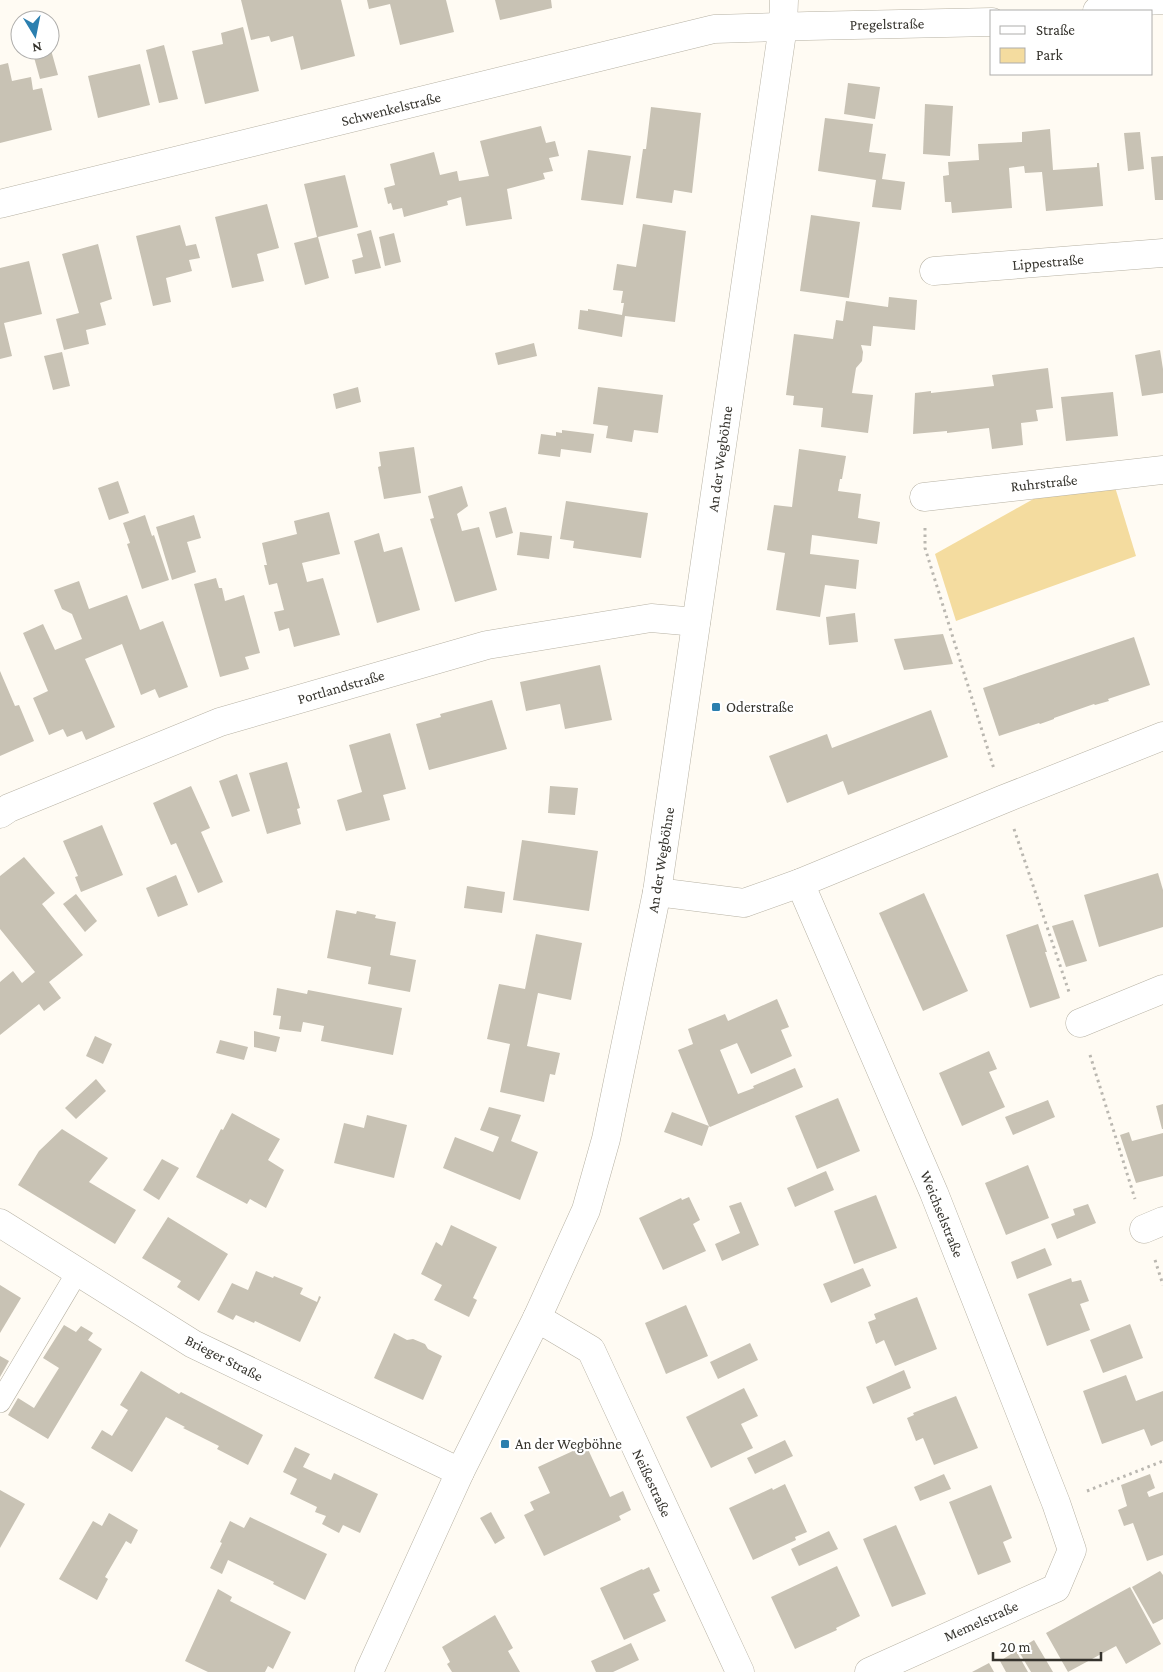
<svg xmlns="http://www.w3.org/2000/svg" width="1163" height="1672" font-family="'Crimson Pro',serif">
<rect width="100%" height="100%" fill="#fffbf3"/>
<polygon fill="#f4dc9f" points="1115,487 1136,556 956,621 935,554 1037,497"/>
<g fill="#c8c2b4">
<polygon points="241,0 341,0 355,56 301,70 293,36 271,42 269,36 251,40"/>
<polygon points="367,0 446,0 454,32 400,45 390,4 369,9"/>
<polygon points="495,0 551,0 552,8 500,20"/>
<polygon points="243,27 259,91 205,104 192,51 223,44 221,33"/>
<polygon points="164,45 178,99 159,103 146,50"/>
<polygon points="32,50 51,50 58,75 40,79"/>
<polygon points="8,63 12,81 31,77 33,90 42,88 52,130 0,143 0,65"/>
<polygon points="140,64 150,105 98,118 88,76"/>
<polygon points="848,83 880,87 875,119 844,114"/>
<polygon points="925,104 953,106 950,156 923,154"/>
<polygon points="651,107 701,113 692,193 674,190 672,203 636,198 643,149 646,149"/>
<polygon points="825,118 873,124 869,152 886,154 882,179 905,182 901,210 872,207 876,180 818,171"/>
<polygon points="541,126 546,143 555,141 559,156 549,158 553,171 543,173 545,179 507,189 512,219 466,226 461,197 447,201 448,205 404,217 402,208 393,210 391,203 388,204 384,188 395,185 390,164 434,152 440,175 457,171 459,181 489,176 480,141"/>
<polygon points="1050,129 1053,170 1097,167 1097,163 1099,163 1103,206 1046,211 1042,172 1025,173 1024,166 1009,168 1012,208 952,213 951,202 945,202 943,176 949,175 948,162 979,160 978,144 1022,142 1022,132"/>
<polygon points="1140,132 1144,169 1128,171 1124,133"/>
<polygon points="588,150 631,156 623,205 581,200"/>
<polygon points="1163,156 1163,200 1155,200 1151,157"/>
<polygon points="345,175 358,227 318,237 329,278 305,285 294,243 317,237 304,184"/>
<polygon points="267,204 279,248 257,254 264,281 232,288 215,217"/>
<polygon points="811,215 860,222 849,298 800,291"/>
<polygon points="643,224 686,231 675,322 625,316 622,337 578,329 580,310 588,311 588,309 622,315 624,303 621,303 623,291 613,290 617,264 636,267"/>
<polygon points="180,225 186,246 196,244 200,258 189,260 192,271 166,278 171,302 153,306 136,236"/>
<polygon points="371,230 381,268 355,274 352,260 363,257 357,234"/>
<polygon points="394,233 401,262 385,266 379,237"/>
<polygon points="98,244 112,299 100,303 106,325 86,330 89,344 64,350 56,319 79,313 62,254"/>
<polygon points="29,261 42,314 4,323 12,356 0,359 0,268"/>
<polygon points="889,297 917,300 915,330 873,326 871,346 861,345 863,352 862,361 856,368 852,393 873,395 868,433 821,427 823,408 793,405 794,396 786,395 794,334 833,339 836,320 843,321 846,301 888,307"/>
<polygon points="534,343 537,356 498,365 495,353"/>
<polygon points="1160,350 1163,369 1163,393 1142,396 1135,355"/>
<polygon points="62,352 70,386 53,390 44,356"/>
<polygon points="1048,368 1053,408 1036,410 1038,421 1021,423 1023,445 992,449 989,428 947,433 947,431 913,434 915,393 931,391 931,393 994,386 992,375"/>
<polygon points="358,387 361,402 336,409 333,394"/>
<polygon points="598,387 663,395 658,433 634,430 632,442 606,438 608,426 593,424"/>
<polygon points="1113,392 1118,436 1066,441 1061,397"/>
<polygon points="562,430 594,434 591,453 561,449 560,457 538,454 541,434 556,436 556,432 562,433"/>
<polygon points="414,447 421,493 384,499 378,467 381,466 379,452"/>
<polygon points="799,449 846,456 842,479 840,479 838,491 861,494 858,518 880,522 877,544 812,535 810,554 859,560 856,589 825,585 820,617 776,610 785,553 767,550 774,505 792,507"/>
<polygon points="118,481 129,513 109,520 98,488"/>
<polygon points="462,486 468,506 457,514 462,531 479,527 497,590 455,602 430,519 434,518 428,496"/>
<polygon points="566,501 648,513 641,558 573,548 574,541 560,539"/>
<polygon points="506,507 513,533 496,538 489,512"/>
<polygon points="329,512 340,554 302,563 307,582 323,578 340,635 294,647 289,628 279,631 274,612 284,610 277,583 269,585 264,565 267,565 262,543 297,534 294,521"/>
<polygon points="145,515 152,536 154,535 169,580 142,589 127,544 130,543 123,523"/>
<polygon points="194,515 201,538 187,542 196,572 172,580 156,527"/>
<polygon points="520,532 552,536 549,559 517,555"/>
<polygon points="379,533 384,552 402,547 420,610 377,623 354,541"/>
<polygon points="216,578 219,588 222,588 225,601 244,595 260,653 245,657 249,669 220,677 194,584"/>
<polygon points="79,581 89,609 127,595 140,630 163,621 188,687 159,698 155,689 141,695 122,644 85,659 115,727 86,740 82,731 67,737 63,729 49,735 33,698 48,691 23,633 43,624 55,650 82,639 72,614 62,609 54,590"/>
<polygon points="855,613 858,642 829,645 826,617"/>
<polygon points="943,634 953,664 904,670 894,639"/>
<polygon points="1134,637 1150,685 1108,699 1109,701 1095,705 1094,704 1054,718 1054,719 1040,724 1039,723 999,736 983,688"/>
<polygon points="600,665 612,720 565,729 560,704 526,711 520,682"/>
<polygon points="0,671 15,706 19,705 34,741 0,756"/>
<polygon points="492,700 507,749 429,770 416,724 441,717 440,714"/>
<polygon points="931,710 948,757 848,795 843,781 787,803 769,756 827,734 832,748"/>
<polygon points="390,733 406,789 383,795 390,820 346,831 337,800 362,792 349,745"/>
<polygon points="287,762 300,808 297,809 301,824 267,834 249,773"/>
<polygon points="237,774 250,811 232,817 219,781"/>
<polygon points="191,786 210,828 201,832 223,882 198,893 176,843 171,845 153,803"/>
<polygon points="550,786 578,788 575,815 548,813"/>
<polygon points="102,825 123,875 81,892 75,877 78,876 63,841"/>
<polygon points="522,840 598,851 589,911 513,900"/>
<polygon points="24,857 55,893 42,904 83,955 49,982 61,998 44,1011 39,1004 0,1035 0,982 13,971 22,983 35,972 0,929 0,876"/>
<polygon points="1158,873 1163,890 1163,927 1099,947 1084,895"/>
<polygon points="176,875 188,905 158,917 146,888"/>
<polygon points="467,886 505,892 502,913 464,908"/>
<polygon points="924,893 968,991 923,1011 879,913"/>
<polygon points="76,894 97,921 85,932 63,904"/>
<polygon points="336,910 356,914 357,911 376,915 375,918 396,922 390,955 416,960 410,992 368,984 371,967 327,958"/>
<polygon points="1073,920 1087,961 1066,967 1052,926"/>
<polygon points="1038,924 1047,952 1045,952 1060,998 1030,1008 1006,935"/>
<polygon points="536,934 582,943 571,1000 538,993 527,1046 560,1053 555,1075 550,1074 544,1102 500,1092 510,1044 487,1039 499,984 525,989"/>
<polygon points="277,988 307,994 308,990 402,1008 393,1055 321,1041 324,1026 303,1022 301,1032 279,1029 281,1016 273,1015"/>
<polygon points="777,999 789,1027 781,1030 792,1056 751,1074 737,1043 720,1050 738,1094 754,1088 753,1086 795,1068 803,1087 710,1127 709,1126 702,1146 664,1132 672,1112 709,1126 678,1050 693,1044 688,1029 725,1014 728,1021"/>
<polygon points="254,1031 280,1037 276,1052 254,1047"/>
<polygon points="95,1036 112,1044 103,1064 86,1056"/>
<polygon points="220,1040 248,1047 244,1060 216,1053"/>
<polygon points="989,1051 997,1069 989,1072 1005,1107 962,1126 939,1073"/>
<polygon points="96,1079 106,1091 76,1119 65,1108"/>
<polygon points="838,1098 860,1151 817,1169 795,1116"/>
<polygon points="1048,1100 1055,1117 1013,1135 1005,1117"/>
<polygon points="1163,1104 1163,1129 1162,1129 1156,1106"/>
<polygon points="489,1107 521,1115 511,1141 538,1152 520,1200 443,1168 455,1137 493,1152 499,1137 480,1130"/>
<polygon points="232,1113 280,1139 268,1160 284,1170 266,1208 250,1199 247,1204 196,1177 221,1129 223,1130"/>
<polygon points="367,1115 407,1125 394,1178 334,1163 344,1123 364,1128"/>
<polygon points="62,1129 108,1158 89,1182 136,1210 115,1244 18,1185 39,1151"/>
<polygon points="1129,1132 1132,1141 1163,1133 1163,1176 1136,1183 1120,1135"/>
<polygon points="162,1159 179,1168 159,1200 143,1190"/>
<polygon points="1028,1165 1049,1218 1006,1235 985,1183"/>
<polygon points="826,1171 834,1190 795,1207 787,1188"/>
<polygon points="876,1195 897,1248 854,1264 834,1211"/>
<polygon points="689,1197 700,1220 693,1224 706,1251 663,1270 639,1218 681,1198 682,1200"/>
<polygon points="741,1202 759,1245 722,1261 715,1244 740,1233 729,1206"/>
<polygon points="1088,1204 1096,1223 1057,1239 1051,1224 1075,1215 1073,1209"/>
<polygon points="168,1217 228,1254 199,1301 177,1287 181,1281 142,1258"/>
<polygon points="451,1225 497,1247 473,1298 477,1300 469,1317 434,1300 442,1285 421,1274 436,1242 442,1246"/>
<polygon points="1045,1248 1052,1265 1017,1279 1011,1262"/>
<polygon points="863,1268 871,1286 831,1303 823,1284"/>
<polygon points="256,1271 273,1278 274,1276 303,1288 300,1294 317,1302 319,1296 321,1297 300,1342 255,1321 254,1323 236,1315 233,1320 217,1312 232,1283 248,1290"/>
<polygon points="1071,1278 1072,1282 1081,1280 1089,1301 1080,1304 1090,1330 1047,1346 1028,1294"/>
<polygon points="0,1285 21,1298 0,1333"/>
<polygon points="917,1297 937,1349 895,1366 884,1340 876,1344 868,1322 876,1319 874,1314"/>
<polygon points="686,1305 708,1356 666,1374 645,1323"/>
<polygon points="1130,1324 1143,1358 1103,1373 1090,1340"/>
<polygon points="64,1325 76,1332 81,1326 93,1333 88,1340 102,1349 48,1439 8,1415 18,1398 34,1408 59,1368 43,1358"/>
<polygon points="394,1333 407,1340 413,1339 425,1344 428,1349 442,1356 423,1400 374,1378"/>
<polygon points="750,1343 758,1360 718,1379 710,1362"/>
<polygon points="0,1356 9,1361 0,1377"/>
<polygon points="904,1370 911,1388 873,1404 866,1387"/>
<polygon points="141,1371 179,1394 181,1392 263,1435 248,1465 217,1449 219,1446 183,1428 185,1427 166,1417 132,1472 91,1448 102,1430 112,1436 128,1410 120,1405"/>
<polygon points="1126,1375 1136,1401 1163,1391 1163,1441 1151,1446 1144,1429 1102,1444 1083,1391"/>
<polygon points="744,1388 758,1416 741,1424 753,1448 711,1468 686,1417"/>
<polygon points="956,1396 978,1448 934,1465 923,1438 916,1441 907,1418 914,1415 913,1413"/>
<polygon points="785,1440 793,1456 755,1474 747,1458"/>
<polygon points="586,1445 610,1497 623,1491 631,1510 619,1516 621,1520 544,1556 524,1515 534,1510 530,1502 550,1493 538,1467"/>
<polygon points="295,1447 310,1454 303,1467 331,1480 334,1473 378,1494 360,1533 343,1525 339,1533 322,1524 326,1516 315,1512 317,1507 290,1494 297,1479 283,1472"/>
<polygon points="944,1474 951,1489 920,1501 914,1487"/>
<polygon points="1150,1474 1155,1488 1147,1492 1149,1497 1163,1492 1163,1555 1147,1561 1133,1523 1124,1526 1118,1510 1127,1506 1121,1485"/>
<polygon points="785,1484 807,1532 795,1537 796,1540 753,1560 729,1508 772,1488 773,1490"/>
<polygon points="991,1485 1012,1538 1003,1542 1011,1562 978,1575 949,1502"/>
<polygon points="0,1490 25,1504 0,1548"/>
<polygon points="491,1512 505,1538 495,1544 480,1518"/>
<polygon points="109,1513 138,1530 131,1544 126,1541 105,1577 108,1579 97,1600 59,1579 93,1521 102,1526"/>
<polygon points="250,1517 327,1554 305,1600 273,1584 274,1582 228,1560 222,1574 210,1568 222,1543 220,1542 230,1521 244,1528"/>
<polygon points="896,1525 926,1594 892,1607 863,1539"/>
<polygon points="829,1531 838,1549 799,1566 791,1549"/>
<polygon points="837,1566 860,1616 836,1628 837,1630 795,1649 771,1597"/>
<polygon points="649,1567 660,1591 653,1594 666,1621 624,1640 600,1588 642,1569 643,1570"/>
<polygon points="1160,1571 1163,1575 1163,1619 1153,1624 1132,1587"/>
<polygon points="1130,1587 1161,1644 1126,1664 1116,1646 1068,1672 1046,1633"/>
<polygon points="218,1589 232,1597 230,1601 291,1632 273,1669 268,1666 265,1672 208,1672 185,1661"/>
<polygon points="495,1615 513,1648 508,1651 520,1672 452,1672 447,1664 450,1662 442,1647"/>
<polygon points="1034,1640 1053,1672 1031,1672 1018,1650"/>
<polygon points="631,1643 639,1660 613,1672 596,1672 591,1661"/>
<polygon points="1016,1651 1028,1672 1006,1672 1000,1661"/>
<polygon points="989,1663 994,1672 972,1672"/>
</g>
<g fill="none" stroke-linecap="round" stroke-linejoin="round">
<defs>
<polyline id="service" points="0,1402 78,1271"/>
<g id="minor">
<polyline points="1097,11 1128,2 1163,0"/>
<polyline points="0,204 714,29 808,26 992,22"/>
<polyline points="934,271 1163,253"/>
<polyline points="924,497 1163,470"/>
<polyline points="0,814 9,808 220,722 487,645 651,618 696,622"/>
<polyline points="800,883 934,1193 1056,1503 1072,1550 1056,1588 869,1672"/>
<polyline points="657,892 744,903 800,883 1004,799 1163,736"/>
<polyline points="1080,1023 1163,989"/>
<polyline points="0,1223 193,1344 460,1472"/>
<polyline points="1144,1229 1163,1221"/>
<polyline points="537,1318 591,1350 740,1672"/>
<polyline points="369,1672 460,1472 537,1318 586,1210 606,1139 657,892 783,26 784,0"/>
</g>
</defs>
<use href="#service" stroke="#b7b2a4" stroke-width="22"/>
<use href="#minor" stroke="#b7b2a4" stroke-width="29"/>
<g stroke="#bab7b0" stroke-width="3" stroke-dasharray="2.5 4" stroke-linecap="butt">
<polyline points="925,528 925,548 994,769"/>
<polyline points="1014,829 1069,992"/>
<polyline points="1090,1055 1135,1199"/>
<polyline points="1155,1260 1163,1285"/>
<polyline points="1087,1491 1163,1461"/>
</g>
<use href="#service" stroke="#fff" stroke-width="21"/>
<use href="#minor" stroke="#fff" stroke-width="28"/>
</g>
<g fill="#2b7faf" stroke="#fff" stroke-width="2">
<rect x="711" y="702" width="10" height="10" rx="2.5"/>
<rect x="500" y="1439" width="10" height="10" rx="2.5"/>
</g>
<g text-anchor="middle" stroke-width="4.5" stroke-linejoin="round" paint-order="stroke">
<g font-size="15" fill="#35332d" stroke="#fff">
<text transform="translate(887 24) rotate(-1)" y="5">Pregelstraße</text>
<text transform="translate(391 109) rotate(-14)" y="5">Schwenkelstraße</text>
<text transform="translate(1048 262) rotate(-5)" y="5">Lippestraße</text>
<text transform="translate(720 459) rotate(-82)" y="5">An der Wegböhne</text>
<text transform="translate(1044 483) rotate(-6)" y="5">Ruhrstraße</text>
<text transform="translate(341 687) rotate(-16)" y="5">Portlandstraße</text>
<text transform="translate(661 860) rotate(-81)" y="5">An der Wegböhne</text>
<text transform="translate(942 1214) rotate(68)" y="5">Weichselstraße</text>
<text transform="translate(224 1358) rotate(27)" y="5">Brieger Straße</text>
<text transform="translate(652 1483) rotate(65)" y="5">Neißestraße</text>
<text transform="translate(981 1621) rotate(-24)" y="5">Memelstraße</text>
</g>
<g font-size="15" fill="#35332d" stroke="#fff" text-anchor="start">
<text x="726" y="712">Oderstraße</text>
<text x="515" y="1449">An der Wegböhne</text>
</g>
</g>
<rect x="990" y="10" width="162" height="65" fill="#ffffff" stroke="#aeadab"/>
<rect x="1000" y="26" width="25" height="8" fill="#ffffff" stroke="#aeadab"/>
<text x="1036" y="35" font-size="15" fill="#35332d">Straße</text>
<rect x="1000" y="48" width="25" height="15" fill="#f4dc9f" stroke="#aeadab"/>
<text x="1036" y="60" font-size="15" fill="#35332d">Park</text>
<g transform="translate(35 35) rotate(170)"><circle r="24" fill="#ffffff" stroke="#aeadab"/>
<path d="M0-4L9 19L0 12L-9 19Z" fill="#2b7faf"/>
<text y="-8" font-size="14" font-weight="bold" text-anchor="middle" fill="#35332d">N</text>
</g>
<path d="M993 1652v8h108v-8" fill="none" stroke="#35332d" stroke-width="2.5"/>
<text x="1000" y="1652" font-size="15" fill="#35332d" stroke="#ffffff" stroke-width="4" paint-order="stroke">20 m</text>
</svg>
